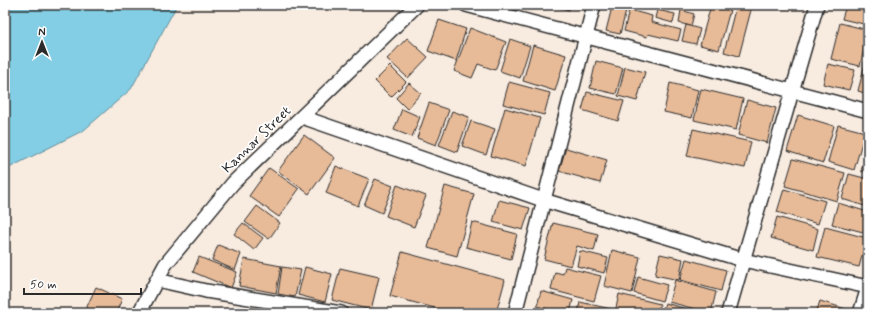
<svg xmlns="http://www.w3.org/2000/svg" width="873" height="318" font-family="Mynerve,sans-serif">
<rect width="100%" height="100%" fill="#f8ebe0"/>
<filter id="ink" filterUnits="userSpaceOnUse"><feTurbulence type="fractalNoise" baseFrequency=".025" numOctaves="2"/><feDisplacementMap in="SourceGraphic" scale="8" xChannelSelector="R" yChannelSelector="G"/><feConvolveMatrix kernelMatrix="1 2 1 2 8 2 1 2 1" color-interpolation-filters="sRGB"/></filter>
<g filter="url(#ink)">
<polygon fill="#83cee4" stroke="#608d9a" points="5,5 177,5 131,89 84,130 5,170"/>
<g fill="#e8bb98" stroke="#2b2b2b">
<polygon points="550,5 571,5 569,10"/>
<polygon points="711,5 730,10 719,50 700,45"/>
<polygon points="846,5 868,5 868,25 842,19"/>
<polygon points="736,6 751,10 739,56 724,52"/>
<polygon points="612,7 626,11 620,34 606,31"/>
<polygon points="629,10 652,16 651,22 681,30 678,41 648,34 647,37 624,31"/>
<polygon points="657,10 675,14 673,23 655,18"/>
<polygon points="681,10 694,14 691,26 679,23"/>
<polygon points="439,20 466,29 456,61 428,51"/>
<polygon points="840,23 868,30 860,66 831,59"/>
<polygon points="686,25 700,29 696,44 682,41"/>
<polygon points="470,28 506,42 495,70 478,64 472,78 454,71"/>
<polygon points="407,38 428,57 408,78 387,59"/>
<polygon points="510,39 530,46 520,78 500,71"/>
<polygon points="533,45 566,55 555,91 523,81"/>
<polygon points="868,52 868,94 858,91"/>
<polygon points="596,61 623,68 616,94 590,88"/>
<polygon points="828,64 855,70 849,90 823,84"/>
<polygon points="390,66 406,82 391,97 375,81"/>
<polygon points="625,67 645,72 637,101 618,96"/>
<polygon points="509,82 550,93 544,115 503,104"/>
<polygon points="409,83 421,93 407,109 396,98"/>
<polygon points="670,83 698,90 692,118 664,112"/>
<polygon points="701,89 743,99 736,130 694,120"/>
<polygon points="587,92 624,101 618,121 582,110"/>
<polygon points="747,100 776,108 767,143 738,135"/>
<polygon points="429,103 449,110 436,145 417,138"/>
<polygon points="505,108 540,118 526,166 491,156"/>
<polygon points="402,109 420,117 412,137 394,130"/>
<polygon points="452,111 469,117 457,152 439,145"/>
<polygon points="798,115 834,126 823,163 787,151"/>
<polygon points="471,121 495,129 486,155 462,146"/>
<polygon points="838,125 865,132 854,170 828,162"/>
<polygon points="693,129 751,142 745,168 687,156"/>
<polygon points="304,135 335,158 309,194 278,171"/>
<polygon points="566,148 607,160 600,183 559,171"/>
<polygon points="868,148 868,173 861,171"/>
<polygon points="793,159 845,173 837,201 785,186"/>
<polygon points="336,166 369,179 358,206 326,193"/>
<polygon points="269,168 299,189 279,217 249,196"/>
<polygon points="849,174 868,179 868,207 842,199"/>
<polygon points="375,179 393,186 382,213 364,205"/>
<polygon points="397,185 426,196 414,227 386,216"/>
<polygon points="445,186 474,194 457,256 428,248"/>
<polygon points="784,189 825,201 818,224 777,212"/>
<polygon points="499,200 530,208 523,230 493,222"/>
<polygon points="838,203 868,212 867,233 832,224"/>
<polygon points="257,206 280,223 269,239 245,222"/>
<polygon points="777,217 818,229 813,250 771,238"/>
<polygon points="472,222 517,234 511,259 466,247"/>
<polygon points="243,223 263,238 254,250 234,234"/>
<polygon points="553,223 598,234 594,251 577,246 571,266 544,259"/>
<polygon points="825,227 867,238 859,267 817,257"/>
<polygon points="218,245 241,254 235,270 212,260"/>
<polygon points="612,250 640,257 632,293 604,286"/>
<polygon points="580,251 608,258 604,273 577,266"/>
<polygon points="402,252 505,280 496,313 453,313 390,296"/>
<polygon points="660,254 683,259 679,280 655,275"/>
<polygon points="199,257 237,272 231,288 193,272"/>
<polygon points="244,259 281,266 276,293 239,286"/>
<polygon points="686,259 726,270 721,291 680,280"/>
<polygon points="282,267 301,270 295,297 278,294"/>
<polygon points="305,267 332,274 325,302 298,295"/>
<polygon points="565,267 601,276 594,301 551,290 555,272 563,274"/>
<polygon points="340,268 379,277 371,310 332,300"/>
<polygon points="638,277 667,285 662,301 634,293"/>
<polygon points="675,280 716,292 711,313 669,302"/>
<polygon points="96,287 122,299 116,313 84,313"/>
<polygon points="541,291 573,300 570,313 561,313 537,306"/>
<polygon points="619,294 660,304 658,313 615,313"/>
<polygon points="820,301 846,309 845,313 816,313"/>
<polygon points="580,302 611,309 610,313 578,313"/>
<polygon points="665,303 698,312 697,313 662,313"/>
</g>
<g fill="none" stroke-linecap="round" stroke-linejoin="round">
<defs>
<g id="street">
<polyline points="466,5 868,111"/>
<polyline points="302,117 543,200 743,260 868,287"/>
<polyline points="157,280 206,291 341,313"/>
<polyline points="139,313 165,265 233,183 417,5"/>
<polyline points="515,313 594,5"/>
<polyline points="728,313 817,5"/>
<polyline points="860,313 868,288"/>
</g>
</defs>
<use href="#street" stroke="#2b2b2b" stroke-width="16"/>
<use href="#street" stroke="#fff" stroke-width="13"/>
</g>
</g>
<g text-anchor="middle" stroke-width="3.5" stroke-linejoin="round" paint-order="stroke">
<g font-size="14" fill="#2b2b2b" stroke="#fff">
<text transform="translate(256 139) rotate(-44)" y="5">Kannar Street</text>
</g>
</g>
<rect width="873" height="318" fill="none" stroke="#fff" stroke-width="20"/>
<rect x="10" y="10" width="853" height="298" fill="none" stroke="#2b2b2b" stroke-width="1.5" filter="url(#ink)"/>
<g transform="translate(42 42)" stroke="#ffffff" stroke-width="3" paint-order="stroke">
<path d="M0-3L7 15L0 10L-7 15Z" fill="#2b2b2b"/>
<text y="-6" font-size="11" font-weight="bold" text-anchor="middle" fill="#2b2b2b">N</text>
</g>
<path d="M24 288v6h117v-6" fill="none" stroke="#2b2b2b" stroke-width="2"/>
<text x="30" y="288" font-size="12" fill="#2b2b2b" stroke="#ffffff" stroke-width="3" paint-order="stroke">50 m</text>
</svg>
